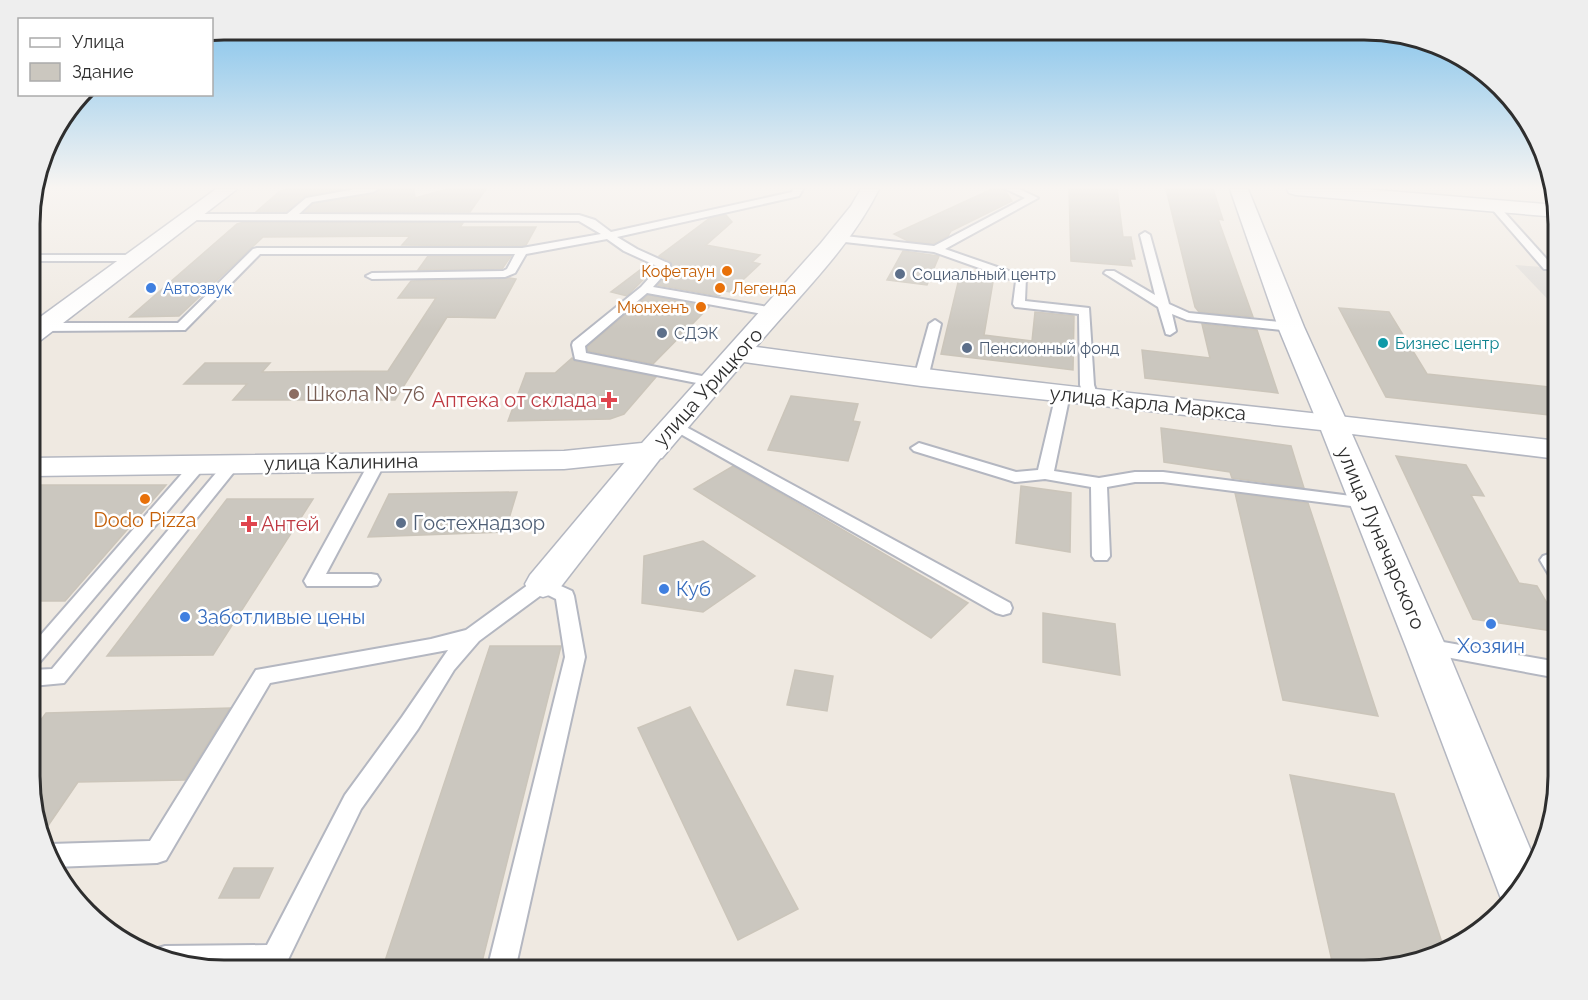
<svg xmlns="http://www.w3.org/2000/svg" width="1588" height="1000" font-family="Raleway,sans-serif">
<rect width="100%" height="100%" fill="#efe9e1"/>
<polygon fill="#dfdcd8" points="1515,265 1558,268 1558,310"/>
<g fill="#cbc7bf" stroke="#cbc5ba" stroke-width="1.5">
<polygon points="288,189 343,189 306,196 286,212 256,212 280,191"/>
<polygon points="380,189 414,189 415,198 447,189 486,189 470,212 305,212 313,204 373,194"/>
<polygon points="992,189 1004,189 1012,201 951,231 948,236 934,244 908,241 894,234"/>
<polygon points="1069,189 1117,189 1123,237 1131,237 1135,259 1130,259 1132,266 1071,261"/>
<polygon points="1166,189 1213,189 1223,220 1218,219 1253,317 1199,312 1195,307"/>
<polygon points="726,215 732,222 706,245 760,255 752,262 760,264 730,292 725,291 719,296 657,285 672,268 671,262 659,256 710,218"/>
<polygon points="244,222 463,223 460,227 536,227 526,245 522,246 402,245 410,236 263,237 179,316 130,317 237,224"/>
<polygon points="903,251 939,256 927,285 887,280"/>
<polygon points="428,256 511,256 502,269 418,270"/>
<polygon points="648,264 655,268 627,296 611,292"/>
<polygon points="961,270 988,274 985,281 993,282 984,335 1032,341 1035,312 1074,316 1073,370 941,354"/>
<polygon points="510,278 516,279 495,318 447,317 395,400 233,400 247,384 184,384 205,363 270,363 262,372 388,371 436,298 398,298 411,281"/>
<polygon points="648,295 709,307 653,364 588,351 587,347"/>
<polygon points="1339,308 1389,312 1427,374 1558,388 1558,416 1386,397"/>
<polygon points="1202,324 1257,330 1278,393 1145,378 1142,350 1210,358"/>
<polygon points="572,358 575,361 656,377 624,414 610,419 508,421 526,373 555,373"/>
<polygon points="791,396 858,404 853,421 860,422 848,461 768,450"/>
<polygon points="1161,428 1291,446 1304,488 1232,478 1230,472 1164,462"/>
<polygon points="1396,456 1466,465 1484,496 1471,495 1519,583 1537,586 1558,622 1558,632 1473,619"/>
<polygon points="733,466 778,492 968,603 931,638 694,489"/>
<polygon points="32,485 166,485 65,601 32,601"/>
<polygon points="1021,486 1071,493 1070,552 1016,543"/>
<polygon points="517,492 505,532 368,537 389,494"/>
<polygon points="1235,493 1308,503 1378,716 1283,700"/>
<polygon points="227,499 313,499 213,655 107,656"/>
<polygon points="703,541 755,576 703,612 642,603 644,556"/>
<polygon points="1043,613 1115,624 1120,675 1043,662"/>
<polygon points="490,646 561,646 480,970 382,970"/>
<polygon points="795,670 833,676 827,711 787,705"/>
<polygon points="690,707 798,909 738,940 638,728"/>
<polygon points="230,708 185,780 78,782 43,833 32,801 32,732 46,713"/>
<polygon points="1290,775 1394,794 1444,949 1376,970 1334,970"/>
<polygon points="234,868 273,868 259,898 219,898"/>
</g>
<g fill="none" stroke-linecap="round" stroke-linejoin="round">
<defs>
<g id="lane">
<polygon points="356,189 378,189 373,192 312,202 299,214 579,215 595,220 611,232 792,192 793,189 803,189 799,196 617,237 637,249 670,264 670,268 653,287 774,308 780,312 774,316 647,293 585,346 586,353 717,379 719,382 717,385 712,386 575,359 572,345 573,342 641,287 659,267 624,251 607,239 526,254 515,273 505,277 372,279 366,276 372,273 503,271 507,269 515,254 260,254 185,330 42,331 36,327 42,323 178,323 253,249 257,248 522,248 601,234 579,221 190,220 185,217 190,214 287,214 306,198"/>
<polygon points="1006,189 1019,189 1038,198 945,249 1026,277 1025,301 1089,308 1094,385 1098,397 1096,400 1086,400 1080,385 1079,314 1015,307 1013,304 1016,281 934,252 836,241 831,238 836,235 934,246 1025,198"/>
<polygon points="1491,204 1497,204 1552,265 1552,269 1544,269 1491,208"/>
<polygon points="1145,232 1150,235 1169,304 1189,313 1291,323 1297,327 1291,331 1187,320 1172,314 1176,331 1170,335 1166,334 1158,307 1104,273 1106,271 1114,271 1155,295 1140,235"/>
<polygon points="32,255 136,255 142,258 136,261 32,261"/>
<polygon points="935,320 941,324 928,378 926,381 916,381 914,378 929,324"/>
<polygon points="1063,390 1070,394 1054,471 1099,478 1135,472 1163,472 1367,498 1373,499 1375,503 1373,507 1367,508 1163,482 1135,482 1107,487 1110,556 1107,560 1095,560 1092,556 1091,487 1045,479 1015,482 914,451 911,448 919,443 1016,472 1038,470 1056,394"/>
<polygon points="675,421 1010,603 1012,608 1010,613 1003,615 996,613 670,428 668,425 670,422"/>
<polygon points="378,456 386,461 326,574 371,574 377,575 380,580 377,585 371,586 307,586 304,581 370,461"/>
<polygon points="199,459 205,461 207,464 205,467 39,663 32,666 32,645 193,461"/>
<polygon points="232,459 238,461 240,464 238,467 64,683 32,686 32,670 52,669 226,461"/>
<polygon points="1549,554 1555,556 1558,559 1558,582 1552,580 1540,560 1543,556"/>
<path d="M543,578l29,13 2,5 11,61 -70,313h-28l78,-313 -9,-58 -12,-6 -65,48 -25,29 -36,59 -57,80 -77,159 -6,2c-43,0 -86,2 -124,-16l1,-5 10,-3 102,-1 78,-150 57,-78 46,-67 -178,33 -104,177 -9,3 -103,4 -7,-21 3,-2 100,-3 106,-171 175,-31 35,-9 70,-51z"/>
<polygon points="1426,639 1558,662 1558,678 1419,652 1416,647 1419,642"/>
</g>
<g id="street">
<polygon points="1230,189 1248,189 1304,327 1348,424 1343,430 1333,433 1323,430 1318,424 1278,327"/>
<polygon points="651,442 662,444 666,451 556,593 543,597 530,593 525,584 530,575 640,444"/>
</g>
<g id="secondary">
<polygon points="216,189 237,189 41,340 32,343 32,323"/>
<path d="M861,189h18c-29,59 -81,108 -123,158 266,37 534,62 802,94v18l-206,-25 94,213 88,211 -9,25 -22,21 -97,-257 -85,-217 -400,-44 -177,-24 -82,96 -11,2 -87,9 -532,7v-18l532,-7 78,-8 179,-200 30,-37z"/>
<polygon points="1287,189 1364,189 1556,205 1558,217 1296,195 1289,193"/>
</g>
</defs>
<use href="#lane" stroke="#b4b7c1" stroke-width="4"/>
<use href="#street" stroke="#b4b7c1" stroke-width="3"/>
<use href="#secondary" stroke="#b4b7c1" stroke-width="3"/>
<use href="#lane" fill="#fff" fill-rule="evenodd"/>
<use href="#street" fill="#fff" fill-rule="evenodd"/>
<use href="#secondary" fill="#fff" fill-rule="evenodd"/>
</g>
<linearGradient id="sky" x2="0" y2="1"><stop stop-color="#7abfeb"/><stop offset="0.57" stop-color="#f8f5f2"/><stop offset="1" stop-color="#f8f5f2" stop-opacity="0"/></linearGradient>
<rect width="1588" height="329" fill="url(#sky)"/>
<g fill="#e8710a" stroke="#fff" stroke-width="2">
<circle cx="727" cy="271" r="6"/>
<circle cx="720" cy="288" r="6"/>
<circle cx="701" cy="307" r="6"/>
<circle cx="145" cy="499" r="6"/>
</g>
<g fill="#5c6f8a" stroke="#fff" stroke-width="2">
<circle cx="900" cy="274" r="6"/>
<circle cx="662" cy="333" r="6"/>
<circle cx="967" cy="348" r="6"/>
<circle cx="401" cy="523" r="6"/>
</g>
<g fill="#3f7fe0" stroke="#fff" stroke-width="2">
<circle cx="151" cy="288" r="6"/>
<circle cx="664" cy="589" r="6"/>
<circle cx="185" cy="617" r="6"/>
<circle cx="1491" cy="624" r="6"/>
</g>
<circle fill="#0f9aa8" stroke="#fff" stroke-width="2" cx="1383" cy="343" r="6"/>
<circle fill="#8d6e63" stroke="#fff" stroke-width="2" cx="294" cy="394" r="6"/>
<g fill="#e0444e" stroke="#fff" stroke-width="2">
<path d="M606 391h6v6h6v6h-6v6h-6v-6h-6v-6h6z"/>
<path d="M246 515h6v6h6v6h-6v6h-6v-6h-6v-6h6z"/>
</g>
<g text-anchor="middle" stroke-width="5" stroke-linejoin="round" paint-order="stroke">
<g font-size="16" fill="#c56008" stroke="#fff" text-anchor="end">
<text x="715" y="277">Кофетаун</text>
<text x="732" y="294" text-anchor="start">Легенда</text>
<text x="689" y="313">Мюнхенъ</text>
</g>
<g font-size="16" fill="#4e5e75" stroke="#fff" text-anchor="start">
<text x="912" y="280">Социальный центр</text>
<text x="674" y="339">СДЭК</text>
<text x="979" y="354">Пенсионный фонд</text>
</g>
<g font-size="16" fill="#366cbe" stroke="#fff" text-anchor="start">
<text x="163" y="294">Автозвук</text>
</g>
<g font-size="16" fill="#0d838f" stroke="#fff" text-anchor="start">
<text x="1395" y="349">Бизнес центр</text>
</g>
<g font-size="20" fill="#2e2e2e" stroke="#fff">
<text transform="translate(708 387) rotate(-48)" y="7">улица Урицкого</text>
<text transform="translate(1148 403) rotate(6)" y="7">улица Карла Маркса</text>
<text transform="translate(341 462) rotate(-1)" y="7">улица Калинина</text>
<text transform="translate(1381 538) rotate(67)" y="7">улица Луначарского</text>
</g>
<g font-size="20" fill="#785e54" stroke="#fff" text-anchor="start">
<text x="306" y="401">Школа № 76</text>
</g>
<g font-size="20" fill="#be3a42" stroke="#fff" text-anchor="end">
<text x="597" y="407">Аптека от склада</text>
<text x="261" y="531" text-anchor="start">Антей</text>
</g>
<g font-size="20" fill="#c56008" stroke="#fff">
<text x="145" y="527">Dodo Pizza</text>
</g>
<g font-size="20" fill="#4e5e75" stroke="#fff" text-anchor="start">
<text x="413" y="530">Гостехнадзор</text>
</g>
<g font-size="20" fill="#366cbe" stroke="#fff" text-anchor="start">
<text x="676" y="596">Куб</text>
<text x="197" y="624">Заботливые цены</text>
<text x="1491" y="653" text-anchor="middle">Хозяин</text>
</g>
</g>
<path d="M0 0H1588V1000H0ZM224 40H1364A184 184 0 0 1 1548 224V776A184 184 0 0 1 1364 960H224A184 184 0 0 1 40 776V224A184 184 0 0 1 224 40Z" fill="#eee" fill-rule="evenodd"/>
<path fill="none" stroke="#2e2e2e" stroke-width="3" d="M224 40H1364A184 184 0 0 1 1548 224V776A184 184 0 0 1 1364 960H224A184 184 0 0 1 40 776V224A184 184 0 0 1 224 40Z"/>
<rect x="18" y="18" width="195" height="78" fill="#ffffff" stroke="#ababab" stroke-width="1.5"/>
<rect x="30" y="38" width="30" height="9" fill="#ffffff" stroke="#ababab" stroke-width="1.5"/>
<text x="72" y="48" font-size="18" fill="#2e2e2e">Улица</text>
<rect x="30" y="63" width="30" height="18" fill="#cbc7bf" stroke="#ababab" stroke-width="1.5"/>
<text x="72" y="78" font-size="18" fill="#2e2e2e">Здание</text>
</svg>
